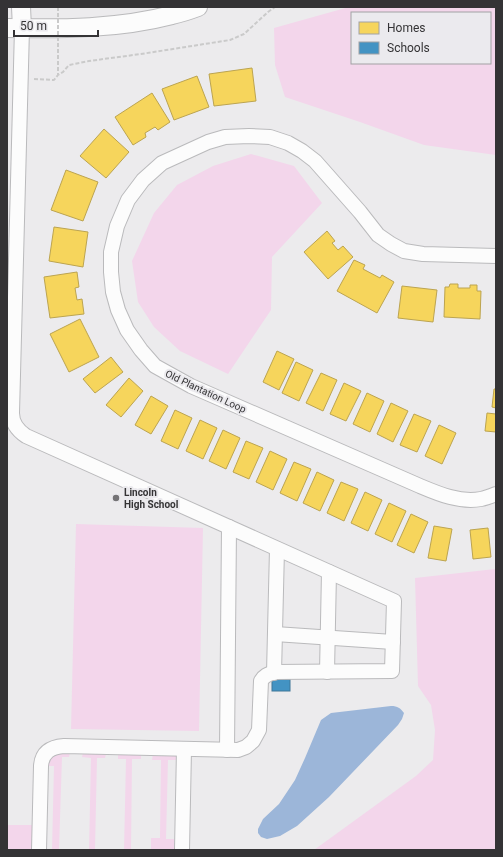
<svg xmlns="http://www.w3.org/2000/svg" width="503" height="857" font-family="Roboto,sans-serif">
<rect width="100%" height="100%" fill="#ecebed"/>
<g fill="#f3d6eb" fill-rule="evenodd">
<path d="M349,7h147v148l-72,-10 -64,-23 -75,-25 -10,-32 -1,-37zM352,13h138v50h-138z"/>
<polygon points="251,154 294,166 322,203 272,257 271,310 228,374 180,351 154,327 138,302 132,261 154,213 177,185 213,166"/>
<polygon points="76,524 203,528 199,731 71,729"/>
<polygon points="496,564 496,850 314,850 416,776 433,760 435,730 431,705 418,686 415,578 495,569"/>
<polygon points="68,751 70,753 69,757 62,757 59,850 52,850 54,766 46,766 53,753"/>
<polygon points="104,752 106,754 105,758 97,758 95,850 89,850 91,758 82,757 83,753"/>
<polygon points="119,754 141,754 141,759 132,759 131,850 124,850 126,759 118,759 118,755"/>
<polygon points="153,754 176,755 177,760 168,760 166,839 174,839 174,850 151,850 151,838 160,838 161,760 152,760"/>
<rect x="7" y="825" width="25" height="25"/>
</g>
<path fill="#9cb6d9" d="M391,706c7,0 9,2 13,7l-2,6 -4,6 -69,72 -32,29 -17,10 -13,3 -6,-2 -3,-4v-4l5,-10 16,-15 16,-24 10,-22 16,-38 10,-7z"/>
<g fill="#f6d55c" stroke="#bca450">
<polygon points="252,68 256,101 214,106 209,74"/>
<polygon points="197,76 209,107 174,120 162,89"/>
<polygon points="152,93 170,122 158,130 155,127 145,133 146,137 133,145 115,117"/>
<polygon points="104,129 129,152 106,178 80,156"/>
<polygon points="66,170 98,182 83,221 51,210"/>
<polygon points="54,227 88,232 83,267 49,261"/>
<polygon points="327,231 335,241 332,243 338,250 343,246 353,257 328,279 304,252"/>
<polygon points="354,260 365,265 363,269 380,278 382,275 394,282 377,313 337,291"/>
<polygon points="77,272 79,287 75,288 77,300 82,299 84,314 50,318 44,277"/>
<polygon points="450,284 458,284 458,288 470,288 470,285 477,285 477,291 481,291 480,319 444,317 445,287 449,287"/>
<polygon points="402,286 437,290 433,322 398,318"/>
<polygon points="80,319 99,357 69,372 50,334"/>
<polygon points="277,351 294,359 279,390 263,382"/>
<polygon points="111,357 123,372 95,393 83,379"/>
<polygon points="296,362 313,370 299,401 282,393"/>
<polygon points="321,373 337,380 323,411 306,403"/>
<polygon points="129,378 143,391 121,417 106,405"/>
<polygon points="344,383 361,391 346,421 330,414"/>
<polygon points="494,389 496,389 496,408 492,407"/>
<polygon points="367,393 384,401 370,432 353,424"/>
<polygon points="151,396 168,406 151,434 135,425"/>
<polygon points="391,403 408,411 393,442 377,434"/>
<polygon points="175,410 192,418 178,449 161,441"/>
<polygon points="487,413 496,414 496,432 485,431"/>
<polygon points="414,414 431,421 417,452 400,445"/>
<polygon points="200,420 217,428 203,459 186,451"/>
<polygon points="439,425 456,433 442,464 425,456"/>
<polygon points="223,430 240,438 226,469 209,461"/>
<polygon points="246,441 263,448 249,479 233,472"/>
<polygon points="270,451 287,459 273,490 256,482"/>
<polygon points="294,462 311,469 297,501 280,493"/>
<polygon points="317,472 334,480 320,511 303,503"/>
<polygon points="341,482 358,489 344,521 327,513"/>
<polygon points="365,492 382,500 368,531 351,523"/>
<polygon points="389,503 406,511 392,542 375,534"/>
<polygon points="411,514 428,522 414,553 397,545"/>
<polygon points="434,526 452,529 446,561 428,558"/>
<polygon points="488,528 491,557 473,559 470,530"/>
</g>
<rect fill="#4393c3" stroke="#3e7698" x="272" y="679" width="18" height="12"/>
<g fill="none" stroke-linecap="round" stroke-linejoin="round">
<defs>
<g id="minor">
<path d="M22,28l-10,385c0,10 5,17 14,23l368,165 -2,70 -117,1c-6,2 -11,3 -14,9l-2,49 -6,11 -7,6 -8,3 -174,-4c-13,1 -22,6 -23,20l-2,84"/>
<path d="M496,256l-73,-2 -19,-3 -13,-7 -13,-9 -18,-23 -45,-51 -13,-10 -14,-8 -18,-6 -21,-1 -24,1 -17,5 -46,21 -19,17 -15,20 -11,26 -6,26v20l2,20 5,18 9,20 14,20 14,16 36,20 229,100c19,8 40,17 61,13 5,-1 10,-3 15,-5"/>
<polyline points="275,634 393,642"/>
<polyline points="327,672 329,572"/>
<polyline points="274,673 277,549"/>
<polyline points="227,750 229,527"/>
<polyline points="182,850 184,749"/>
</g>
<g id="major">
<polyline points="21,7 22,28"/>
<path d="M7,28c55,1 111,1 165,-13 9,-2 18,-5 26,-8"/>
</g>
</defs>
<use href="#minor" stroke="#bababc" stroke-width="16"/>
<use href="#major" stroke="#bababc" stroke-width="20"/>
<polyline stroke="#cacaca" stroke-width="2" stroke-dasharray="4 2" stroke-linecap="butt" points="34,79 54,80 58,75 63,72 69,65 89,61 141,54 230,40 244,34 268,12 275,7"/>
<use href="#minor" stroke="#fcfcfc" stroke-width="14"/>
<use href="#major" stroke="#fcfcfc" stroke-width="18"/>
<polyline stroke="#cacaca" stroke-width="2" stroke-dasharray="4 2" stroke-linecap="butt" points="58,7 58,75"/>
</g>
<circle fill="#747375" stroke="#ebeaee" stroke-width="1.5" cx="116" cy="498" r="4"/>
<g text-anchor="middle" stroke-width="4" stroke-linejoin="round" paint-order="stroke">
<g font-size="10" fill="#343335" stroke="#ebeaee">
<text transform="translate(206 391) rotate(25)" y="4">Old Plantation Loop</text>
</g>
<g font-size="10" font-weight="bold" fill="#343335" stroke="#ebeaee" text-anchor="start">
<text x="124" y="496">Lincoln<tspan x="124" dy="12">High School</tspan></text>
</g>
</g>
<rect width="503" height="857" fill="none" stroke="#343335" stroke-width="16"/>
<rect x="351" y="12" width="140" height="52" fill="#ebeaee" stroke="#a2a1a4"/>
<rect x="359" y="22" width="20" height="12" fill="#f6d55c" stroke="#a2a1a4"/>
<text x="387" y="32" font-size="12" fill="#343335">Homes</text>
<rect x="359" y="42" width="20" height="12" fill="#4393c3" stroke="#a2a1a4"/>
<text x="387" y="52" font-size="12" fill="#343335">Schools</text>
<path d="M14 30v6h84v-6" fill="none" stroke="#343335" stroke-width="2"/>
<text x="20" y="30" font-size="12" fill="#343335" stroke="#ebeaee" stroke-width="3" paint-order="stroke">50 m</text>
</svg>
